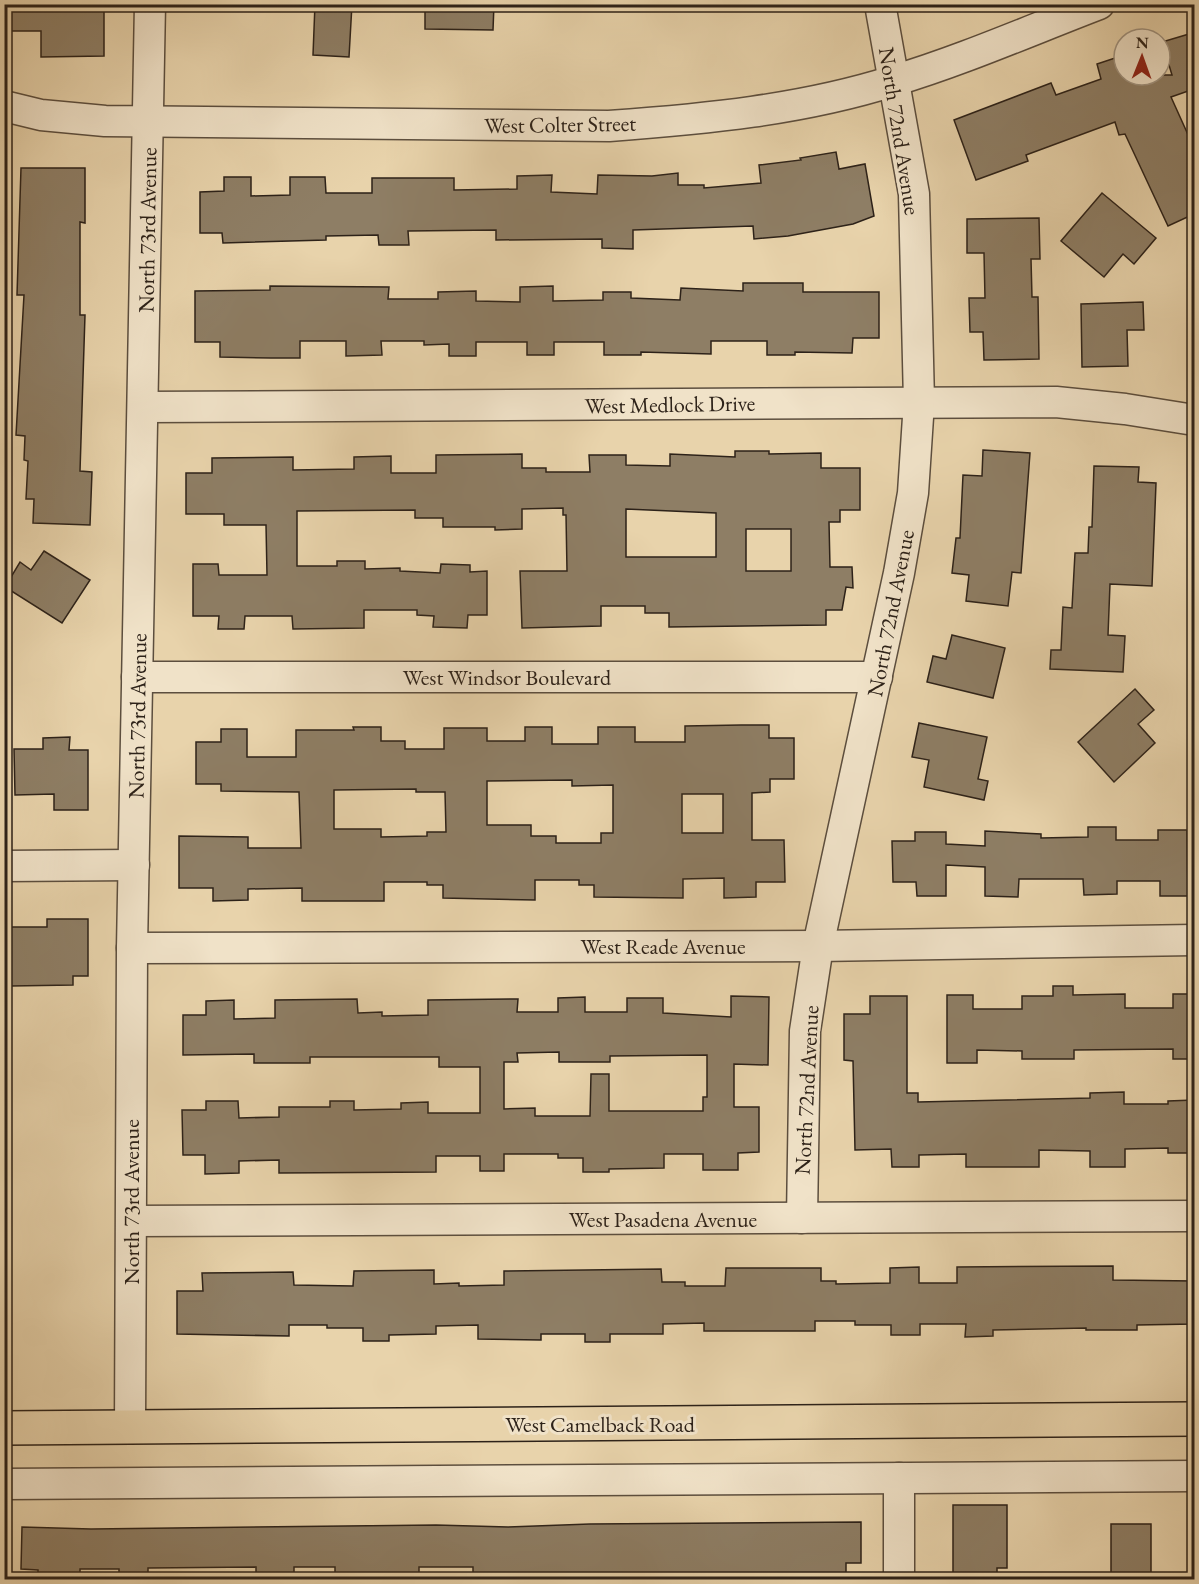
<svg xmlns="http://www.w3.org/2000/svg" width="1199" height="1584" font-family="'EB Garamond',serif">
<rect width="100%" height="100%" fill="#e8d3ab"/>
<filter id="stains"><feTurbulence type="fractalNoise" baseFrequency=".00333" numOctaves="4"/><feColorMatrix values="0 0 0 0 .2 0 0 0 0 .09 0 0 0 0 .02 0 0 0 .5 -.17"/></filter>
<radialGradient id="worn" r=".72"><stop offset=".6" stop-color="#630" stop-opacity="0"/><stop offset="1" stop-color="#630" stop-opacity=".3"/></radialGradient>
<g fill="#8e7e65" stroke="#2d2219" stroke-width="1.5" fill-rule="evenodd">
<polygon points="4,4 104,4 104,56 41,57 41,31 4,31"/>
<polygon points="315,4 352,4 349,57 313,55"/>
<polygon points="425,4 494,4 493,30 425,29"/>
<polygon points="1189,34 1194,54 1194,89 1171,97 1194,148 1194,214 1168,226 1125,134 1119,135 1115,122 1026,155 1028,161 976,180 954,120 1051,83 1056,95 1101,79 1097,64 1124,55 1124,75 1172,75 1162,42"/>
<polygon points="836,152 839,169 865,164 874,216 853,224 788,236 754,239 753,226 633,230 633,249 602,248 602,239 496,240 496,230 408,231 409,245 379,245 378,235 326,236 326,240 223,243 222,233 200,233 200,192 224,191 224,177 251,177 251,196 290,195 290,177 325,177 326,193 372,193 372,178 454,178 454,190 517,189 517,176 552,175 551,192 597,194 598,175 652,176 678,173 678,185 704,185 704,188 761,183 759,165 801,160 800,158"/>
<polygon points="21,168 85,168 85,223 80,222 80,315 85,315 80,471 92,472 90,525 33,523 34,499 26,499 28,461 24,460 25,436 16,435 24,295 17,295"/>
<polygon points="1102,193 1156,238 1134,264 1123,254 1104,277 1061,241"/>
<polygon points="1039,218 1040,259 1031,259 1032,297 1038,297 1039,359 984,360 983,332 970,332 969,298 985,298 984,253 967,253 967,219"/>
<polygon points="743,283 803,283 803,292 879,292 879,338 853,338 852,353 795,352 795,355 767,355 767,341 711,341 711,354 641,352 641,355 604,355 604,342 554,342 554,355 527,355 527,342 476,342 476,356 449,356 449,344 424,345 424,341 381,341 382,355 346,356 346,341 300,341 300,358 271,358 220,357 220,342 195,342 195,291 270,290 270,286 389,287 388,299 438,299 438,292 476,291 476,301 520,302 520,287 553,286 553,301 603,300 603,292 631,292 631,298 680,300 681,288 743,291"/>
<polygon points="1143,302 1144,330 1127,330 1128,366 1082,367 1081,304"/>
<polygon points="983,450 1030,453 1021,573 1012,572 1008,606 966,601 969,575 952,573 956,538 960,538 963,475 982,476"/>
<path d="M735,451h34v3l52,-1v15h39v42h-20v12h-11l1,45h22l1,21 -7,-1 -4,23h-16v15l-157,2v-14h-24v-7h-44v20l-79,2 -2,-57h47l-1,-56h-3v-7l-41,1v20l-27,1v-3h-52v-9h-28v-8l-118,1v55h40v-5h28v8l35,-1v3l40,2 1,-9 29,1v7l17,-1v44h-19l-1,13 -34,-1 1,-11 -17,-1v-5h-53v18l-71,1 -1,-13h-47l-1,13h-26l1,-13h-26v-52h25l1,11h48l-1,-50h-42v-11h-38v-41h26v-15l81,-1v13l61,-1v-12l37,-1v17h45v-18l86,-1v14h24v4h44l-1,-17h37v10l44,1v-12l65,3zM626,509l90,4v44h-90zM746,529h45v42h-45z"/>
<polygon points="1094,466 1139,467 1138,482 1156,483 1152,586 1110,584 1108,635 1125,636 1123,672 1050,669 1051,650 1061,650 1063,607 1072,608 1075,553 1088,553 1089,527 1092,527"/>
<polygon points="44,551 90,580 62,623 5,587 20,562 31,570"/>
<polygon points="952,635 1005,648 993,698 927,682 933,656 946,659"/>
<polygon points="1135,689 1154,710 1138,724 1155,743 1114,782 1078,742"/>
<polygon points="919,723 987,737 978,779 988,781 984,800 924,787 929,760 912,757"/>
<path d="M741,725h28v13h25v41h-24v13l-18,1v47h32l1,42h-29v15l-32,1v-20l-41,1v19l-89,-1v-12h-15v-5h-44v20l-92,-2v-13h-16v-3h-43v19h-82v-13l-54,1v11l-35,1v-13h-34v-52l69,1v11h53l-2,-56 -78,-1v-7h-25v-42h25v-13h26v28h49v-27h58l-1,-3h28v14h24v8h39v-21h43v13h38v-14h27v17h46v-17h37v15h50v-16zM572,780v6l41,-1v48h-12v10h-45v-7h-25v-11h-44v-44zM416,789v3h29l1,40h-19v4l-46,1v-8h-47v-39zM682,794h41v39h-41z"/>
<polygon points="70,737 69,750 88,750 88,810 54,810 54,794 15,795 14,749 43,749 43,738"/>
<polygon points="1088,827 1116,827 1116,840 1158,840 1158,830 1187,830 1188,896 1160,896 1160,881 1117,881 1117,894 1084,895 1083,879 1019,879 1018,897 985,896 985,867 946,865 946,896 917,896 916,882 893,882 892,841 915,841 915,832 946,832 946,844 985,846 985,831 1041,834 1041,838 1088,837"/>
<polygon points="47,919 88,919 88,976 73,976 73,985 11,986 11,927 47,927"/>
<polygon points="1053,986 1073,986 1073,995 1125,994 1125,1008 1173,1008 1173,994 1194,994 1194,1059 1173,1059 1173,1049 1074,1050 1074,1059 1022,1059 1022,1051 977,1050 977,1063 947,1063 947,995 973,995 973,1009 1022,1009 1022,996 1053,996"/>
<path d="M731,996l38,1 -1,68 -34,-1v43h25v45l-21,1v17h-35v-16h-39v14l-55,1v3h-26v-14h-25v-4h-54v17h-24v-15h-44v16l-157,1v-13l-40,1v12l-34,1v-19h-22l-1,-45h24v-9h32l1,17 40,-1v-10h51v-6h24v9l47,-1v-6l27,-1v11h52v-46h-41v-10h-129v6h-56v-9l-71,1v-40h23v-14l28,-1v19l41,-1v-18l82,-1 1,14 24,-1v4l46,-1v-15l90,-1 -1,13h41v-14l27,-1v15h42v-14h36v15l68,4zM559,1052v10h51v-6l97,-1v42h-4v14h-94v-37h-18l-1,42h-55v-8l-31,1v-47h14l-1,-9z"/>
<polygon points="870,996 907,996 907,1093 918,1093 918,1102 1090,1098 1090,1093 1124,1092 1124,1104 1168,1104 1168,1101 1194,1100 1194,1153 1168,1153 1168,1148 1125,1149 1125,1167 1090,1167 1090,1151 1039,1150 1039,1167 966,1167 966,1154 919,1155 919,1167 892,1167 891,1149 855,1150 853,1061 844,1060 844,1014 870,1014"/>
<polygon points="1113,1266 1113,1280 1194,1281 1194,1324 1137,1325 1137,1330 1086,1330 1086,1328 993,1330 993,1336 965,1337 966,1324 920,1324 920,1335 891,1335 891,1325 855,1325 855,1321 815,1321 815,1331 704,1331 704,1323 663,1324 663,1334 610,1334 610,1342 585,1342 585,1334 541,1334 541,1340 478,1339 478,1325 436,1326 436,1334 389,1335 389,1341 363,1341 363,1328 327,1328 327,1325 289,1325 289,1336 177,1334 177,1291 203,1291 202,1273 293,1272 294,1285 353,1286 354,1271 434,1270 434,1284 459,1283 459,1286 504,1285 504,1271 661,1269 662,1282 685,1282 685,1286 725,1286 726,1268 821,1268 821,1281 836,1281 836,1284 890,1283 890,1268 919,1267 919,1283 957,1283 957,1267"/>
<polygon points="953,1505 1007,1505 1007,1568 997,1568 997,1580 953,1580"/>
<polygon points="861,1522 861,1563 846,1563 846,1577 473,1580 473,1567 419,1567 419,1580 335,1580 335,1567 294,1567 294,1580 256,1580 256,1567 148,1568 148,1580 119,1580 119,1569 80,1569 80,1580 38,1580 38,1570 21,1569 22,1527 91,1529 436,1525 508,1527 590,1524"/>
<rect x="1111" y="1524" width="40" height="56"/>
</g>
<g fill="none" stroke-linecap="round" stroke-linejoin="round">
<defs>
<g id="minor">
<path d="M4,106l37,9 64,6 504,5c96,-7 192,-16 284,-45 70,-21 138,-51 206,-77"/>
<polyline points="144,407 1056,402 1125,409 1194,420"/>
<polyline points="137,677 877,677"/>
<polyline points="4,866 134,865"/>
<polyline points="132,948 818,946 1194,940"/>
<polyline points="802,1218 805,1031 818,946 899,573 913,493 919,402 914,194 880,4"/>
<polyline points="132,1221 1194,1216"/>
<polyline points="130,1428 132,948 150,4"/>
<polyline points="899,1478 899,1580"/>
<polyline points="4,1484 1194,1476"/>
</g>
<polyline id="major" points="4,1428 1194,1419"/>
</defs>
<use href="#minor" stroke="#5c4e3e" stroke-width="33"/>
<use href="#major" stroke="#2d2219" stroke-width="36"/>
<use href="#minor" stroke="#f0e2c8" stroke-width="30"/>
<use href="#major" stroke="#e8d3ab" stroke-width="33"/>
</g>
<g text-anchor="middle" stroke-width="6" stroke-linejoin="round" paint-order="stroke">
<g font-size="22" fill="#2d2219" stroke="#f0e2c8">
<text transform="translate(560 124) rotate(-1)" y="8">West Colter Street</text>
<text transform="translate(900 131) rotate(81)" y="8">North 72nd Avenue</text>
<text transform="translate(147 230) rotate(-89)" y="8">North 73rd Avenue</text>
<text transform="translate(670 404) rotate(-1)" y="8">West Medlock Drive</text>
<text transform="translate(890 613) rotate(-79)" y="8">North 72nd Avenue</text>
<text x="507" y="685">West Windsor Boulevard</text>
<text transform="translate(137 716) rotate(-89)" y="8">North 73rd Avenue</text>
<text x="663" y="954">West Reade Avenue</text>
<text transform="translate(806 1090) rotate(-87)" y="8">North 72nd Avenue</text>
<text transform="translate(131 1202) rotate(-90)" y="8">North 73rd Avenue</text>
<text x="663" y="1227">West Pasadena Avenue</text>
<text x="600" y="1432">West Camelback Road</text>
</g>
</g>
<rect width="1199" height="1584" fill="none" stroke="#e8d3ab" stroke-width="24"/>
<rect x="6" y="6" width="1187" height="1572" fill="none" stroke="#2d2219" stroke-width="3"/>
<rect x="12" y="12" width="1175" height="1560" fill="none" stroke="#2d2219" stroke-width="1.5"/>
<g transform="translate(1142 57) rotate(1)"><circle r="28" fill="#f0e2c8" stroke="#a29582" stroke-width="1.5"/>
<path d="M0-4.5L10 22L0 15L-10 22Z" fill="#8f2418"/>
<text y="-9" font-size="16" font-weight="bold" text-anchor="middle" fill="#2d2219">N</text>
</g>
<rect width="100%" height="100%" filter="url(#stains)"/>
<rect width="100%" height="100%" fill="url(#worn)"/>
</svg>
